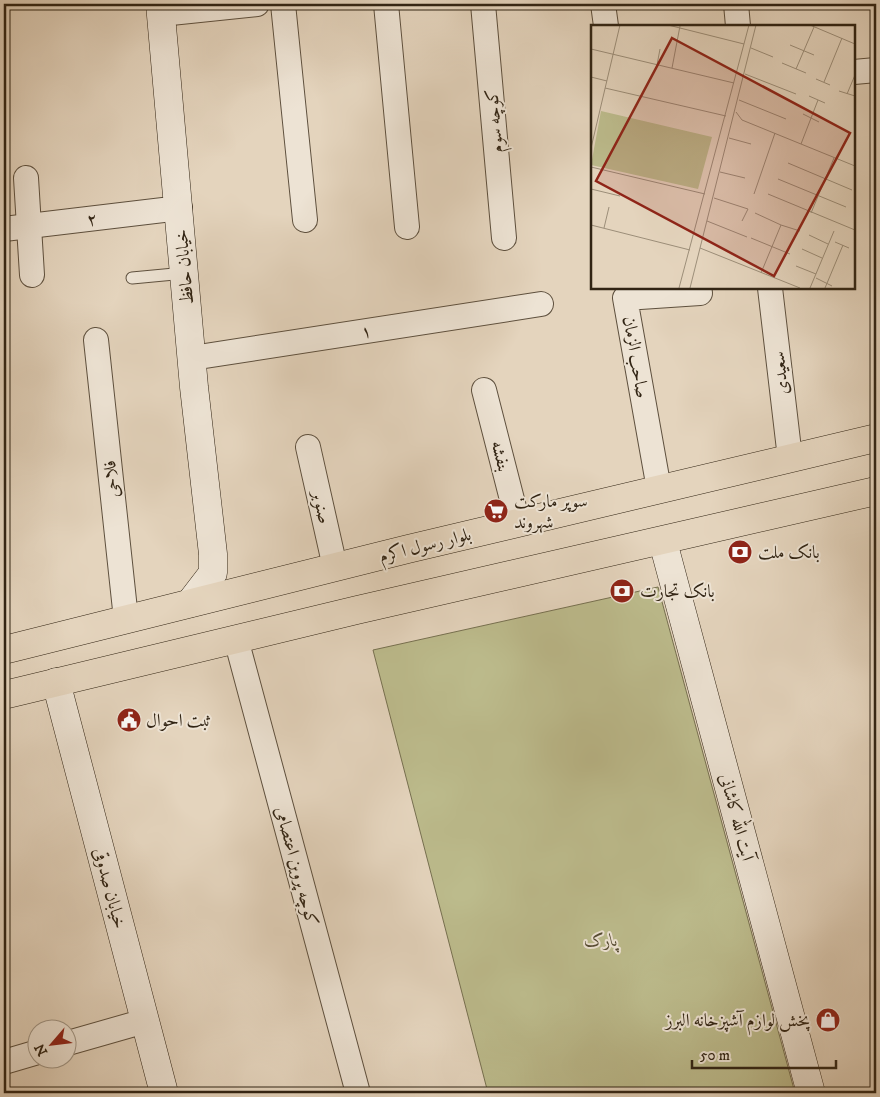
<svg xmlns="http://www.w3.org/2000/svg" width="880" height="1097" font-family="'IM FELL DW Pica',Amiri,serif">
<rect width="100%" height="100%" fill="#e4d4bd"/>
<filter id="stains"><feTurbulence type="fractalNoise" baseFrequency=".004" numOctaves="4"/><feColorMatrix values="0 0 0 0 .2 0 0 0 0 .09 0 0 0 0 .02 0 0 0 .5 -.17"/></filter>
<radialGradient id="worn" r=".72"><stop offset=".6" stop-color="#630" stop-opacity="0"/><stop offset="1" stop-color="#630" stop-opacity=".3"/></radialGradient>
<polygon fill="#bcbb8c" stroke="#767050" points="658,587 795,1093 488,1093 373,650"/>
<g fill="none" stroke-linecap="round" stroke-linejoin="round">
<defs>
<polyline id="lane" points="132,278 185,273"/>
<g id="street">
<polyline points="283,4 305,220"/>
<polyline points="386,4 407,227"/>
<polyline points="483,4 504,238"/>
<polyline points="603,4 606,26"/>
<polyline points="736,4 738,26"/>
<polyline points="161,14 257,4"/>
<polyline points="854,72 876,70"/>
<polyline points="26,178 32,275"/>
<polyline points="4,229 180,208"/>
<polyline points="770,288 790,458"/>
<polyline points="96,340 126,619"/>
<polyline points="192,358 541,304"/>
<polyline points="484,390 518,523"/>
<polyline points="308,447 335,567"/>
<polyline points="659,489 625,298 700,293"/>
<polyline points="236,639 358,1093"/>
<polyline points="68,1043 145,1021"/>
<polyline points="4,1062 38,1052"/>
</g>
<g id="secondary">
<polyline points="160,4 194,387 213,554 213,573 190,603"/>
<polyline points="663,542 811,1093"/>
<polyline points="56,682 164,1093"/>
</g>
<g id="primary">
<polyline points="4,650 408,549 876,438"/>
<polyline points="4,695 357,610 876,491"/>
</g>
</defs>
<use href="#lane" stroke="#5e503e" stroke-width="13"/>
<use href="#street" stroke="#5e503e" stroke-width="26"/>
<use href="#secondary" stroke="#312414" stroke-width="29"/>
<use href="#primary" stroke="#312414" stroke-width="29"/>
<use href="#lane" stroke="#ede3d4" stroke-width="11"/>
<use href="#street" stroke="#ede3d4" stroke-width="24"/>
<use href="#secondary" stroke="#ede3d4" stroke-width="28"/>
<use href="#primary" stroke="#e4d4bd" stroke-width="28"/>
</g>
<defs>
<symbol id="supermarket-disc" viewBox="-11 -11 22 22"><circle r="9.5" fill="#8f2418" stroke="#ede3d4"/><path d="M-6-5.5h2.5l.6 2H6L4.5 2H-2.5L-4.4-4H-6ZM-1.5 3.2a1.3 1.3 0 1 0 .1 0ZM3 3.2a1.3 1.3 0 1 0 .1 0Z" fill="#fff"/></symbol>
<symbol id="bank-disc" viewBox="-11 -11 22 22"><circle r="9.5" fill="#8f2418" stroke="#ede3d4"/><path d="M-6-4H6V4H-6ZM0-2.3a2.3 2.3 0 1 0 0 4.6a2.3 2.3 0 1 0 0-4.6Z" fill="#fff"/></symbol>
<symbol id="civic-disc" viewBox="-11 -11 22 22"><circle r="9.5" fill="#8f2418" stroke="#ede3d4"/><path d="M-.6-6.5H3V-4.5H.6V-3L4-1V1h2V6H-6V1h2V-1L-.6-3ZM-1.2 2.5V6h2.4V2.5Z" fill="#fff"/></symbol>
<symbol id="shop-disc" viewBox="-11 -11 22 22"><circle r="9.5" fill="#8f2418" stroke="#ede3d4"/><path d="M-5-2.5h2.3a2.7 3.5 0 0 1 5.4 0H5L5.5 6h-11ZM-1.5-2.5h3a1.5 2.3 0 0 0-3 0Z" fill="#fff"/></symbol>
</defs>
<g fill-rule="evenodd">
<use href="#supermarket-disc" x="482" y="497" width="28" height="28"/>
<use href="#bank-disc" x="726" y="538" width="28" height="28"/>
<use href="#bank-disc" x="608" y="577" width="28" height="28"/>
<use href="#civic-disc" x="115" y="706" width="28" height="28"/>
<use href="#shop-disc" x="814" y="1006" width="28" height="28"/>
</g>
<g text-anchor="middle" stroke-width="4" stroke-linejoin="round" paint-order="stroke">
<g font-size="18" fill="#312414" stroke="#ede3d4">
<text transform="translate(494 121) rotate(-95)" y="6">کوچه سوم</text>
<text transform="translate(92 219) rotate(-7)" y="6">۲</text>
<text transform="translate(184 267) rotate(-95)" y="6">خیابان حافظ</text>
<text transform="translate(366 331) rotate(-9)" y="6">۱</text>
<text transform="translate(636 357) rotate(80)" y="6">صاحب الزمان</text>
<text transform="translate(780 373) rotate(-96)" y="6">سعیدی</text>
<text transform="translate(501 456) rotate(76)" y="6">بنفشه</text>
<text transform="translate(111 479) rotate(-96)" y="6">فلاحی</text>
<text transform="translate(322 507) rotate(77)" y="6">صنوبر</text>
<text transform="translate(425 545) rotate(-14)" y="6">بلوار رسول اکرم</text>
<text transform="translate(737 817) rotate(75)" y="6">آیت الله کاشانی</text>
<text transform="translate(297 866) rotate(75)" y="6">کوچه پروین اعتصامی</text>
<text transform="translate(110 888) rotate(75)" y="6">خیابان صدوقی</text>
</g>
<g font-size="18" fill="#312414" stroke="#ede3d4" text-anchor="start">
<text x="514" y="507">سوپر مارکت<tspan x="514" dy="21">شهروند</tspan></text>
<text x="758" y="558">بانک ملت</text>
<text x="640" y="597">بانک تجارت</text>
<text x="146" y="726">ثبت احوال</text>
<text x="810" y="1026" text-anchor="end">پخش لوازم آشپزخانه البرز</text>
</g>
<g font-size="18" font-style="italic" fill="#544a32" stroke="#ede3d4">
<text x="601" y="946">پارک</text>
</g>
</g>
<g transform="translate(591 25)">
<rect width="264" height="264" fill="#e4d4bd"/>
<path d="M10,86l111,26 -14,52 -107,-24z" fill="#bcbb8c"/>
<path fill="none" stroke="#9c8e79" stroke-width="1" d="M77,0l76,19M219,0l45,19M199,20l24,10M160,23l22,9M0,24l143,34M191,38l24,10M66,40l3,-16M81,43l8,-42M205,44l18,-42M154,49l51,20M0,52l16,4M225,54l14,6M233,57l18,-44M14,63l121,28M248,66l16,5M256,69l8,-19M218,71l16,7M148,75l47,19M145,87l6,8 113,46M212,89l16,8M138,113l22,6M210,119l17,-44M0,123l29,-123M197,138l64,27M0,142l114,27M129,147l25,6M187,154l68,28M0,164l29,7M163,169l21,-61M177,169l87,36M123,173l34,11 -6,12M164,188l26,12 -20,48M220,188l23,-55M116,196l40,16M0,200l99,25M190,200l19,6M13,203l5,-21M218,210l19,9M160,213l39,16M244,217l14,6M109,223l100,40M211,224l20,9M205,241l20,8M225,253l16,8M88,263l70,-263M99,263l66,-263M219,263l24,-57M234,263l18,-43"/>
<path fill="#8f2418" fill-opacity="0.15" stroke="#8f2418" stroke-width="2.5" d="M81,13l178,95 -76,143 -178,-95z"/>
<rect width="264" height="264" fill="none" stroke="#312414" stroke-width="2.5"/>
</g>
<rect width="880" height="1097" fill="none" stroke="#e4d4bd" stroke-width="20"/>
<rect x="5" y="5" width="870" height="1087" fill="none" stroke="#312414" stroke-width="2.5"/>
<rect x="10" y="10" width="860" height="1077" fill="none" stroke="#312414"/>
<g transform="translate(52 1044) rotate(242)"><circle r="24" fill="#ede3d4" stroke="#a29787"/>
<path d="M0-4L9 19L0 12L-9 19Z" fill="#8f2418"/>
<text y="-8" font-size="14" font-weight="bold" text-anchor="middle" fill="#312414">N</text>
</g>
<path d="M692 1060v8h144v-8" fill="none" stroke="#312414" stroke-width="2.5"/>
<text x="700" y="1060" font-size="15" fill="#312414" stroke="#ede3d4" stroke-width="4" paint-order="stroke">50 m</text>
<rect width="100%" height="100%" filter="url(#stains)"/>
<rect width="100%" height="100%" fill="url(#worn)"/>
</svg>
